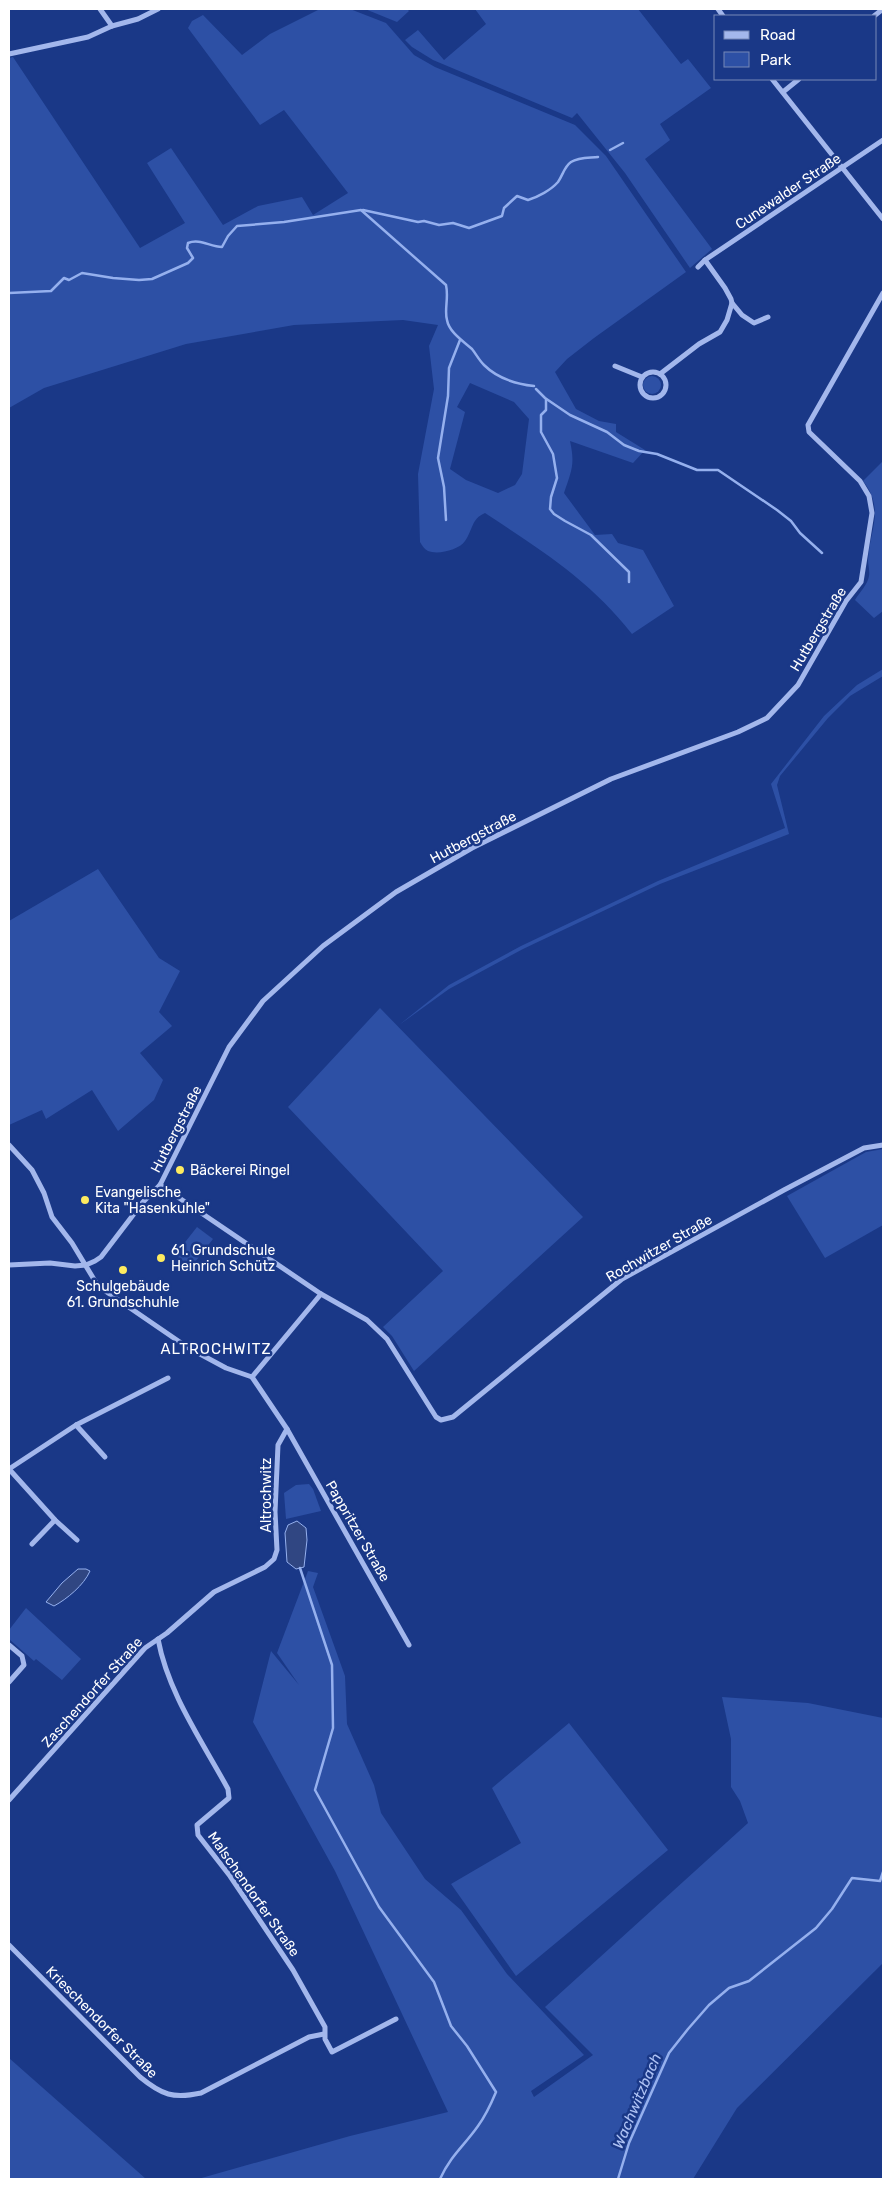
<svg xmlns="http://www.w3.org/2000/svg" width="892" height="2188" font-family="Rubik,sans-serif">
<rect width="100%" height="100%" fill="#1a3887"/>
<g fill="#2d50a5" fill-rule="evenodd">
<path d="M320,9h30l36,14 28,32 21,12 140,58 31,31 80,116 -92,66 -27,21 -12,13 21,37 23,12 17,3v8l29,18 -12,13 -63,-22c5,23 2,29 -6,52l31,42 17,-1 6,9 25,7 31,56 -42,28c-42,-54 -91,-84 -147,-121 -14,6 -12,17 -20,28 -6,9 -27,14 -37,10 -4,-2 -6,-6 -8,-9l-2,-68 16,-85 -5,-43 9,-21 -35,-5 -109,5 -108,19 -142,44 -35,20v-350l4,-1 127,191 45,-25 -38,-60 24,-15 52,77 35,-19 44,-9 11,18 35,-22 -64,-83 -24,15 -72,-97 4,-7 11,-6 39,40 28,-21zM470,383l44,19 15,17 -7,55 -7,11 -17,8 -32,-13 -16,-11 15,-57 -8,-5z"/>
<polygon points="365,9 407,9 409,11 397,22"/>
<polygon points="475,9 638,9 681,64 688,59 711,88 660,124 670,140 645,159 712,249 690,268 625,173 577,113 572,118 433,60 412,47 405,40 418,30 444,60 486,24"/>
<circle cx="652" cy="385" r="9"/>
<path d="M883,461v150l-9,7 -19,-18c4,-7 13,-16 14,-24 1,-5 -1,-11 -1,-16 2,-31 17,-51 -5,-79z"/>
<polygon points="883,669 883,676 850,696 828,718 780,776 777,785 789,834 660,884 523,949 449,989 399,1025 449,985 521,946 658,881 785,828 771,784 824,716 857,685"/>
<polygon points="98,869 159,958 180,971 159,1012 172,1026 140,1053 163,1080 154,1100 118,1131 92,1090 46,1119 42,1110 9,1125 9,921"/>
<polygon points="380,1008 583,1217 414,1371 392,1336 383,1327 443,1271 288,1107"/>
<polygon points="883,1149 883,1225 825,1258 787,1196 866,1152"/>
<polygon points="197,1227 213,1239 191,1267 175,1255"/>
<polygon points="309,1484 313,1489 321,1511 286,1519 284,1493 296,1485"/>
<polygon points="308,1571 318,1573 313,1587 345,1676 347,1724 374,1785 381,1813 425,1879 461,1910 507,1974 584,2055 531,2091 534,2097 593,2055 545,2007 748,1823 740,1801 731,1787 731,1739 722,1697 808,1703 883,1718 883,1963 737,2108 693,2179 198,2179 350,2136 448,2112 335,1871 253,1722 271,1651 299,1685 277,1653"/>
<polygon points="26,1608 81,1659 62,1680 36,1659 34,1661 9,1639 9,1630"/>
<polygon points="569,1723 668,1850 516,1976 451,1884 521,1843 492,1788"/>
<polygon points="9,2058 137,2171 146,2179 9,2179"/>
</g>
<g fill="#304682" stroke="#95b0ee">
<polygon points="297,1521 306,1528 307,1540 304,1567 296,1569 287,1562 285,1533 288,1525"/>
<path d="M78,1569h8l4,2c-6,14 -23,28 -36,35l-8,-4 16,-19z"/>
</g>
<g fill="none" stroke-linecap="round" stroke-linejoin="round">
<g stroke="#95b0ee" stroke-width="2.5">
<polyline points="610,150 623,143"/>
<path d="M363,210l55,12 6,-1 15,4 14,-2 16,5 33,-12 2,-8 13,-12 11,4c10,-3 23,-10 30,-18 5,-7 6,-15 13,-20 8,-5 18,-4 27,-5"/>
<path d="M9,293l42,-2 13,-13 5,2 13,-7 31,5 26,2 13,-1 36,-16 5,-5 -6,-10 1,-5c12,-5 22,4 34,4l6,-11 9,-10 47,-4 77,-12 85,75c3,13 -2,25 1,35 2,12 16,21 25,29 4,5 7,11 12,16 13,13 32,19 50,21"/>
<polyline points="536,389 545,398 570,415 607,432 624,445 639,451 657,454 697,470 718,470 777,510 791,521 800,533 822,553"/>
<polyline points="546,399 546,410 541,415 541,432 553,454 557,478 551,497 550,509 554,514 565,521 591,535 629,572 629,582"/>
<polyline points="446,520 444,487 438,458 448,396 449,368 460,340"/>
<path d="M300,1568l32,97 1,63 -18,62 64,117 55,75 17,44 16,20 29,46c-5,12 -10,23 -18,34 -14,20 -27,29 -38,53"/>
<polyline points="618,2179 629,2143 669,2053 688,2029 709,2005 729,1988 749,1981 816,1928 832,1909 852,1878 880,1881 883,1872"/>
</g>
<g stroke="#a3b7ec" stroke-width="5">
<polyline points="100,9 112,26"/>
<polyline points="718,9 723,16"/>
<polyline points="874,16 883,9"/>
<polyline points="9,54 88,37 112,26 138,19 158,9"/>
<polyline points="772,79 883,219"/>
<polyline points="783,92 799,79"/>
<polyline points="698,267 705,260 883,140"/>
<polyline points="732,303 742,315 754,323 768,317"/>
<polyline points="615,366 642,377"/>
<circle cx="653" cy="385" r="13"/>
<polyline points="660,374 699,344 720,332 727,320 732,303 731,299 725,288 705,260"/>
<polyline points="9,1145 32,1170 44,1193 52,1217 72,1243 98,1286 187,1347 226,1368 252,1377 287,1429 409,1645"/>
<polyline points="160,1185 321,1294 367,1320 387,1339 436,1417 441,1420 453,1417 622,1279 784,1190 864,1148 883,1145"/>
<polyline points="9,1265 50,1263 75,1266 86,1265 95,1261 101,1257 143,1202 160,1185 229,1047 263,1001 323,946 396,892 472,848 611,779 738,732 767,718 798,685 846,601 861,582 872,513 869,496 860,481 809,432 808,425 883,293"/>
<polyline points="252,1377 321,1294"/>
<polyline points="76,1425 105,1457"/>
<polyline points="9,1469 76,1425 168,1378"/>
<polyline points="9,1469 55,1520 77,1540"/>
<polyline points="32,1544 55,1520"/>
<path d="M158,1639c10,54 44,102 70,150l1,9 -32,27 1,10 32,41 63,94 32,57v12l7,13 64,-33"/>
<polyline points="9,1645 22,1656 24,1665 9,1682"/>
<polyline points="9,1800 145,1648 167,1633 214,1592 265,1567 274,1559 277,1550 275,1512 278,1445 287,1429"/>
<path d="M9,1945l131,132c22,18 33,22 61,16l108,-56 15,-3"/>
</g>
</g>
<g fill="#feeb5f" stroke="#1a3887" stroke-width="2">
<circle cx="180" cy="1170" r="5"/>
<circle cx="85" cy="1200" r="5"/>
<circle cx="161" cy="1258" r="5"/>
<circle cx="123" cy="1270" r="5"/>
</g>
<g text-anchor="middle" stroke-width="5" stroke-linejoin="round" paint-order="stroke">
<g font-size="14" fill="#fff" stroke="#1a3887">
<text transform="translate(788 191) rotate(-34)" y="5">Cunewalder Straße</text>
<text transform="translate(818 629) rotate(-59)" y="5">Hutbergstraße</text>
<text transform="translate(473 837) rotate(-28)" y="5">Hutbergstraße</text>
<text transform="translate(176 1129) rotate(-63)" y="5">Hutbergstraße</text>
<text transform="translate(659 1248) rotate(-30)" y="5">Rochwitzer Straße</text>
<text transform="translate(266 1495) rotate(-90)" y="5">Altrochwitz</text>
<text transform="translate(358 1531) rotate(60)" y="5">Pappritzer Straße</text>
<text transform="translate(92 1692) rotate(-48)" y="5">Zaschendorfer Straße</text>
<text transform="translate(254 1894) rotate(55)" y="5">Malschendorfer Straße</text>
<text transform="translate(102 2022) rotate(45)" y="5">Krieschendorfer Straße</text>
</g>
<g font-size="14" fill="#fff" stroke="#1a3887" text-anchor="start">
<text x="190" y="1175">Bäckerei Ringel</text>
<text x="95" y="1197">Evangelische<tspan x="95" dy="16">Kita "Hasenkuhle"</tspan></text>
<text x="171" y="1255">61. Grundschule<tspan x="171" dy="16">Heinrich Schütz</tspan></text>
<text x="123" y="1291" text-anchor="middle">Schulgebäude<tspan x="123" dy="16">61. Grundschuhle</tspan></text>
</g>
<g font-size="15" letter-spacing="1" fill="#fff" stroke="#1a3887">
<text x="216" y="1354">ALTROCHWITZ</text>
</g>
<g font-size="15" font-style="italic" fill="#aec2f4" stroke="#1a3887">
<text transform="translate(637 2101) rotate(-67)" y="5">Wachwitzbach</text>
</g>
</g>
<rect width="892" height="2188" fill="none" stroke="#ffffff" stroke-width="20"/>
<rect x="714" y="15" width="162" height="65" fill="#1a3887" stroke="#7688b7"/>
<rect x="724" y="31" width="25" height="8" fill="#a3b7ec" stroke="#7688b7"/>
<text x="760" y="40" font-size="15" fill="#ffffff">Road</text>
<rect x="724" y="52" width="25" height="15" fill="#2d50a5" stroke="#7688b7"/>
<text x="760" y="65" font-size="15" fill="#ffffff">Park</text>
</svg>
